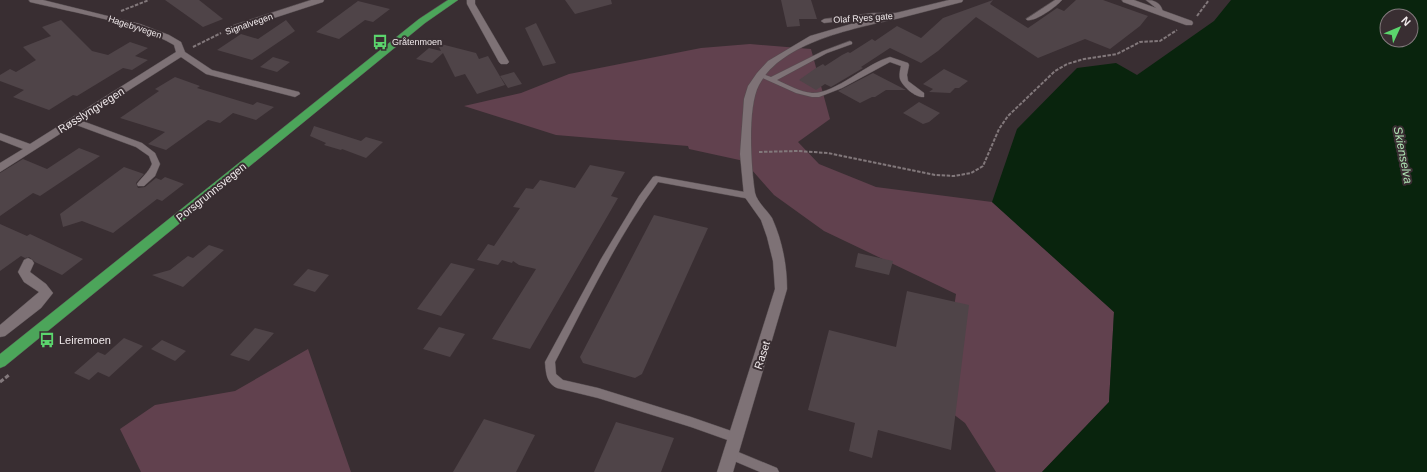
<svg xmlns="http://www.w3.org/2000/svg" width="1427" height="472" font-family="Helvetica,sans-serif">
<rect width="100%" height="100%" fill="#392e32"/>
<g fill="#61414e">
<polygon points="750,44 811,49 830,119 798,142 819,164 876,187 992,202 1114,312 1109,402 1042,472 996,472 965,423 940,404 956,294 824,231 774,195 744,161 689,149 688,146 556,135 464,106 521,93 569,74 701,48"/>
<polygon points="308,349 351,472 141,472 120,429 155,405 235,391"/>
</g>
<path fill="#09240d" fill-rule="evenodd" d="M1231,0h196v472h-385l67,-70 5,-90 -122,-110 25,-73 60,-61 39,-5 21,12 77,-54zM1387,16h24v24h-24z"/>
<g fill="#4f4448">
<polygon points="165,0 199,0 223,19 203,27"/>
<polygon points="565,0 611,0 612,4 575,14"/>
<polygon points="781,0 811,0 817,19 799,19 800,26 787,27"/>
<polygon points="993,0 990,4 1028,28 1057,8 1064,11 1076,0 1103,0 1148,16 1140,26 1110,49 1085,39 1038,58 976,17 938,51 921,63 890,48 861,67 863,68 831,87 825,84 816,90 799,80 816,68 823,64 825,66 842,55 848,52 850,53 872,39 875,41 897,26 921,38 943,18"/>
<polygon points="358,1 390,9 373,22 365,20 339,39 316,32"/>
<polygon points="61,20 92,51 108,55 130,42 148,48 135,56 148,60 132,70 123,68 77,96 73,95 49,110 13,97 24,90 0,81 0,75 10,69 16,72 36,60 23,47 51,36 42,27"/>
<polygon points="286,20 295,31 252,60 217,50 241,34 258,39"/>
<polygon points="536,23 556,63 543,66 525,28"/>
<polygon points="437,43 476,53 479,59 488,56 505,85 477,94 465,74 455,77 443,53 432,63 416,59 429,48 441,51"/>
<polygon points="273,57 290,62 277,72 260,67"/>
<polygon points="944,69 968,81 959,88 955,88 950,93 929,92 933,89 923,84"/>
<polygon points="514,72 522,84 508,88 500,76"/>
<polygon points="873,73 906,90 886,90 875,97 872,97 860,103 838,91"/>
<polygon points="175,77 200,86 197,88 253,105 257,102 274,107 256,120 233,113 220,123 208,120 166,150 148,144 165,132 120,118 159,91 155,89"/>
<polygon points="919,102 940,113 929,122 923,124 903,113"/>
<polygon points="314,126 361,141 366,137 383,142 366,158 342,149 341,150 324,145 326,143 310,136"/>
<polygon points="79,148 100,156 40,196 33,193 0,216 0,173 23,159 47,169"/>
<polygon points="590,165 625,172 611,196 618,198 530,349 492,339 536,269 519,265 513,261 512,263 502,260 498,265 477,260 488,244 494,246 520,208 513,207 526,188 533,189 540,180 575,188"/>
<polygon points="124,167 144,174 136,183 138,188 145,187 156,178 161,180 165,177 184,184 162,201 157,199 113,233 82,221 63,227 60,214"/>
<polygon points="654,215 708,228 642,374 635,378 583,363 580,357"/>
<polygon points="0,224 27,236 30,234 83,259 62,275 35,262 29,257 25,258 21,256 0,271"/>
<polygon points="209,245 224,250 183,287 152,275 170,270 188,256 193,258"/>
<polygon points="858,253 893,261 889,275 855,267"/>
<polygon points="451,263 475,269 441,316 417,309"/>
<polygon points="308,269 329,275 315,292 293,285"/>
<polygon points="907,291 969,305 951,450 878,430 872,458 849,451 855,423 808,410 829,330 896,347"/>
<polygon points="439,327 465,334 450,357 423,349"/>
<polygon points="255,328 274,333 249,361 230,355"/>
<polygon points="124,338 143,346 109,377 98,372 89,380 74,373 98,352 105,355"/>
<polygon points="162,340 186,351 175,361 151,349"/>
<polygon points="484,419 535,435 516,472 453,472"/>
<polygon points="616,422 674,438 661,472 594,472"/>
</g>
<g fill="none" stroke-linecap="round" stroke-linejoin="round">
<defs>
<g id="service">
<path d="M1055,0h7c-6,7 -27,22 -35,20l-1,-1z"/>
<path d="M1146,0c9,0 15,3 17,12l-1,1h-4l-2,-5z"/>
<polygon points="874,13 901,13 904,15 901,17 874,17 824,23 821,21 824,19"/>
<path d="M850,41l2,1v2l-25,9 -50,27c11,5 23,12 35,13 23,1 55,-30 78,-36l18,6 1,2 -2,10 1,6 16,12v4c-8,1 -21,-10 -24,-18 -1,-4 0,-9 1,-13l-11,-4 -48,26 -23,9h-7l-16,-4 -40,-18 4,-2 11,4 52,-26z"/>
<path d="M71,119h6l65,24 13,10 5,11 -5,12 -11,10h-6l-1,-2c5,-7 11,-11 15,-20l-3,-8 -13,-9 -65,-24 -1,-2z"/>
<path d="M656,176l94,17 4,3 -4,3 -92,-17c-41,56 -71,119 -103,180l1,12 7,6 35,8 93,29 49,17 2,4 -2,4 -4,1 -45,-16 -93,-29 -41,-10c-11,-5 -11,-16 -12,-26l56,-103 38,-63 14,-19z"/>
<polygon points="731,449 777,468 779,472 760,472 727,458 725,454 727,450"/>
</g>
<g id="minor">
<path d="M29,0h14l97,24 29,11 12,7 4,10 27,18 87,22 1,2 -5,3 -89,-23 -25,-17 -181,115v-9l23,-14 -23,-9v-7l30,11 146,-92 -2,-7c-39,-23 -99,-32 -144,-43z"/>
<polygon points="311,0 324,0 323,2 234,31 231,32 226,29 228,27"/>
<polygon points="467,0 475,0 475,4 509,62 507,64 501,64 499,62 467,4"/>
<path d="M949,0h14l-1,2c-21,5 -41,11 -62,16 -43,10 -118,23 -141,67 -12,22 -8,83 -4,108 2,9 12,17 17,25 10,22 15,47 15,71l-54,183h-16l58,-183 -2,-28 -6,-24 -6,-17 -17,-24 -4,-42 4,-55 4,-13 9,-13 11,-12 42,-25 41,-12z"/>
<polygon points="1122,0 1134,0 1192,21 1193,23 1192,25 1186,25 1123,2"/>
<polygon points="28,258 32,260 34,263 30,272 46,284 53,293 41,308 5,336 0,337 0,325 39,292 24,282 18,272 24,260"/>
</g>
<polygon id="trunk" points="448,0 458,0 425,23 5,366 0,368 0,354 419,19"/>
</defs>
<use href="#service" stroke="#564d50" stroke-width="1"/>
<use href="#minor" stroke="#564d50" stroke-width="1"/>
<use href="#trunk" stroke="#564d50" stroke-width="1"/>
<g stroke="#82787b" stroke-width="2" stroke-dasharray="3.5 1.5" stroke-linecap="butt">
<polyline points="121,11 149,0"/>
<polyline points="1197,16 1209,0"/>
<polyline points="193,47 221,33"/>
<polyline points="759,152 798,151 828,153 935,175 954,176 971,173 983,166 999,129 1008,116 1055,71 1067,64 1084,59 1117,54 1140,42 1160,41 1177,30"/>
</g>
<polyline stroke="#82787b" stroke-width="3" stroke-dasharray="4.5 2" stroke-linecap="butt" points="0,382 9,375"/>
<use href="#service" fill="#7e7276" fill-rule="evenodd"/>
<use href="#minor" fill="#7e7276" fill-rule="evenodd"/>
<use href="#trunk" fill="#4ca55a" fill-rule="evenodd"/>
</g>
<defs>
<symbol id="bus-bare" viewBox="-9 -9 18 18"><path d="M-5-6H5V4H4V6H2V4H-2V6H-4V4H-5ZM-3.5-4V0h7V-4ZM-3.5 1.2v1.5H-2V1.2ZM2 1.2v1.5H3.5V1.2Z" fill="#5bd56d" stroke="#392e32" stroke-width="2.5" paint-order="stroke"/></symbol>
</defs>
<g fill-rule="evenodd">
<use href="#bus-bare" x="369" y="31" width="22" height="22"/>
<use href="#bus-bare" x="36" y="329" width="22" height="22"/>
</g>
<g text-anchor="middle" stroke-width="4" stroke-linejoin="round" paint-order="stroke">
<g font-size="9" fill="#f0e9eb" stroke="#392e32">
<text transform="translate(863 18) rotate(-4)" y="3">Olaf Ryes gate</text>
<text transform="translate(249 24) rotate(-19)" y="3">Signalvegen</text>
<text transform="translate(135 27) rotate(18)" y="3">Hagebyvegen</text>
</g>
<g font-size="9" fill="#f0e9eb" stroke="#392e32" text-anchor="start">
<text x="392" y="45">Gråtenmoen</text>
</g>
<g font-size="11" fill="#f0e9eb" stroke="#392e32">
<text transform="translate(91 110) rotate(-32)" y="4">Røsslyngvegen</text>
<text transform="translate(211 192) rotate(-39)" y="4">Porsgrunnsvegen</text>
<text transform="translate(762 355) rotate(-72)" y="4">Raset</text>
</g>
<g font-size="11" fill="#f0e9eb" stroke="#392e32" text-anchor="start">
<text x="59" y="344">Leiremoen</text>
</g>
<g font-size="12" font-style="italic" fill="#aee1b2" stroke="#392e32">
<text transform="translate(1403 155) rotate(79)" y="4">Skienselva</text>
</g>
</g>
<g transform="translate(1399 28) rotate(46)"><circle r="19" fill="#392e32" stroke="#82797c"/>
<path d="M0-3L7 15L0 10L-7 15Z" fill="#5bd56d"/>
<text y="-6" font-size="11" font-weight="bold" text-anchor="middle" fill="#f0e9eb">N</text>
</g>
</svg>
